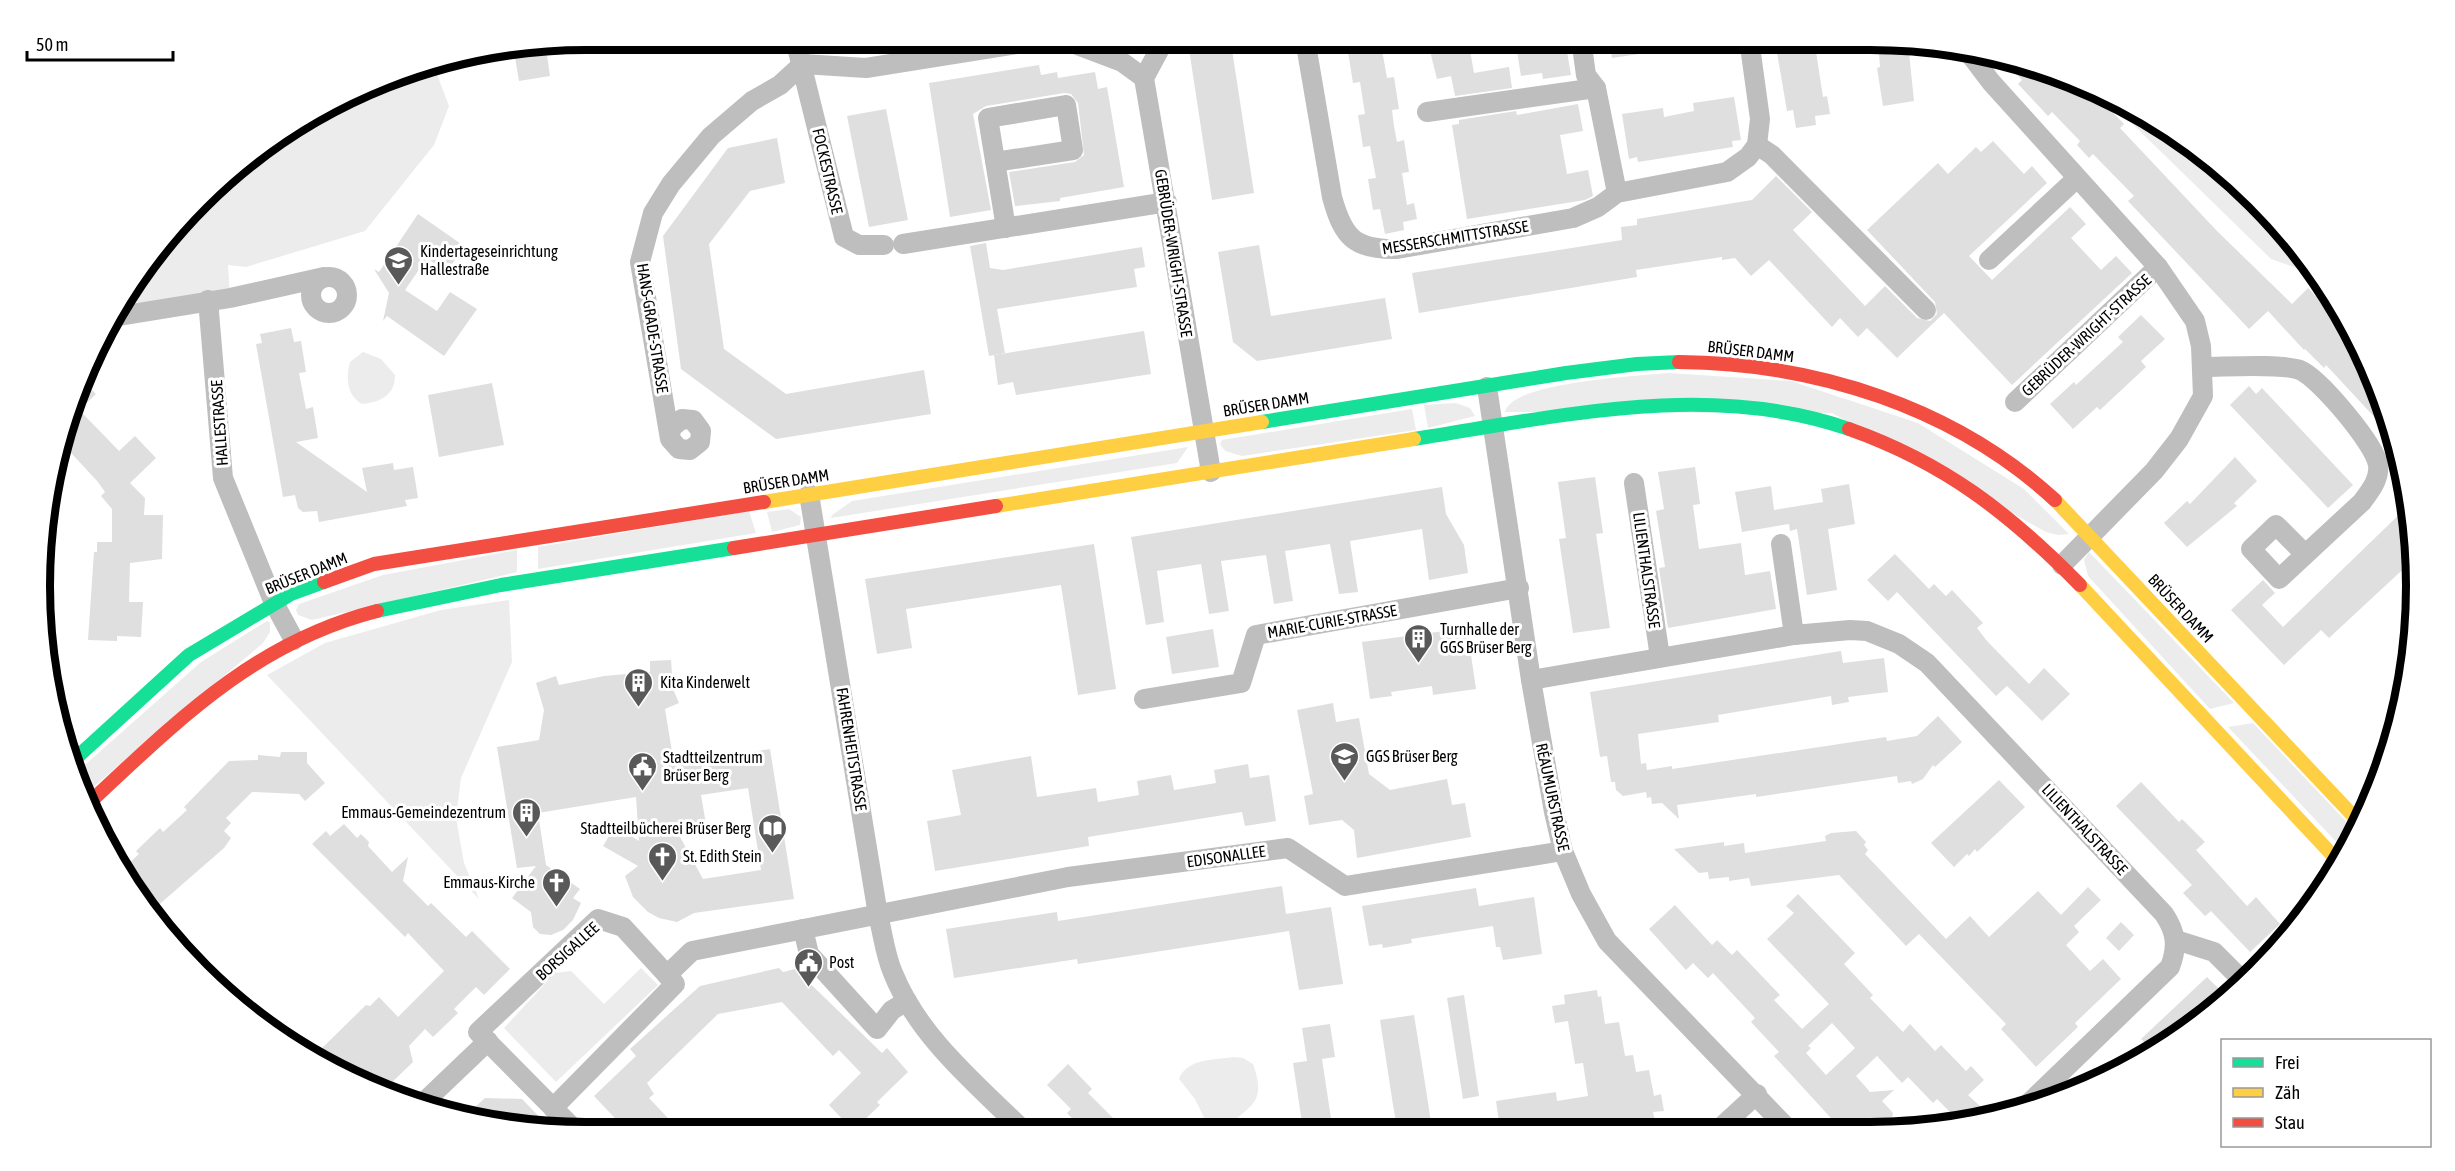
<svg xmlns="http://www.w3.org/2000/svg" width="2455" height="1171" font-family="'Asap Condensed',sans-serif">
<rect width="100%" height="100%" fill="#fff"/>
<g fill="#ececec">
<polygon points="433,64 449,106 434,145 365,231 246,267 228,265 230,298 129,314 125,294 131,282 253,152 409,68"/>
<polygon points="2107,96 2173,131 2256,199 2319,276 2271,259 2109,101"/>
<path d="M363,352l18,7 14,16c0,20 -14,27 -33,29 -16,-9 -16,-27 -12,-42z"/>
<path d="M1668,373l123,8 127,42 106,66 45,45 -11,1 -12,-3 -214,-119 -327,-1c6,-30 134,-36 163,-39z"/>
<polygon points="1456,403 1470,408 1475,416 1428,428 1424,405"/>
<polygon points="1412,409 1416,430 1242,456 1225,451 1220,444 1222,440"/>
<polygon points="1188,447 1177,463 831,518 832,515 852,501"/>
<polygon points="789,509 801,517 800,525 772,532 767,512"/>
<polygon points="749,511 756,533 538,569 538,547"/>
<polygon points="517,550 517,572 312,620 298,615 296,610 299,604 383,575"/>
<polygon points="2089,552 2234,703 2210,709 2088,576 2084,560"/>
<polygon points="509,600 512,662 461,778 456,818 464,863 479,899 267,675 325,643 441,610"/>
<polygon points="267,621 270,623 270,632 263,643 85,794 78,771 201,662"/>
<polygon points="2253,723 2354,830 2343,849 2228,727"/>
<polygon points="641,968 658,985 556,1082 504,1028 555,973 571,971 604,1004"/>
<path d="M1234,1057l9,1 10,6c15,43 -5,39 -27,66h-16l-15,-31 -16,-20c8,-21 36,-19 55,-22z"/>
</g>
<g fill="#dfdfdf" fill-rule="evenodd">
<polygon points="1354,39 1380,39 1387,78 1394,77 1399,109 1392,110 1394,126 1397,142 1404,140 1409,172 1402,173 1407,205 1414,203 1417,219 1403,222 1404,230 1385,234 1380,209 1373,210 1368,179 1376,178 1370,146 1363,147 1358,115 1365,114 1360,82 1353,83 1348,52 1355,51"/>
<polygon points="1427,39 1468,39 1474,73 1509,67 1512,88 1455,96 1451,76 1437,79"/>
<polygon points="1515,39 1549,39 1549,43 1565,40 1571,75 1543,79 1542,73 1521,76"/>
<polygon points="1609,39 1678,39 1679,48 1612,58"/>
<polygon points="1786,39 1814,39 1823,97 1827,96 1830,114 1815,116 1816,125 1796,128 1793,110 1787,111 1775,41"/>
<polygon points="1878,40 1908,43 1914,101 1883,106 1877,68 1880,67"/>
<polygon points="1231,43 1254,193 1212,200 1189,49"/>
<polygon points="543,46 544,55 547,55 550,76 519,81 514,51"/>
<polygon points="2000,57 2084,83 2124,124 2120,128 2217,231 2292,304 2308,288 2341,323 2344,320 2375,377 2392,436 2326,365 2324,368 2305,349 2304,350 2268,311 2249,329 2128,201 2134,196 2093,154 2089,158 2077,145 2080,141 2052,112 2048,116 2018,84 2022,80"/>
<polygon points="1039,65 1041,75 1057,72 1058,78 1095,72 1098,89 1107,87 1124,187 1060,198 1060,201 1015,206 1009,172 1075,162 1084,155 1078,103 1071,94 1064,93 986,106 973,114 991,210 950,217 929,83"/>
<polygon points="1734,97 1741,140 1732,141 1733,147 1638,162 1637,157 1629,159 1622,114 1663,108 1664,117 1694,111 1693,103"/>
<polygon points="1578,104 1583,131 1560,135 1567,174 1588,170 1593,196 1585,200 1467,219 1452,125 1459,124 1459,120 1516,111 1517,115"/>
<polygon points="886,109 908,220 869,227 847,116"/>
<polygon points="777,138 785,183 750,191 709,244 724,349 786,394 924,370 931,414 776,439 681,369 663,236 728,148"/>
<polygon points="1993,141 2024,174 2032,166 2047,183 1969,256 1992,280 2070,207 2086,224 2071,238 2101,270 2116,256 2132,273 2012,385 1944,313 1897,358 1867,328 1858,337 1840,318 1832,327 1769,260 1751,276 1735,258 1722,260 1722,257 1636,270 1637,277 1419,313 1412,273 1622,240 1621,227 1637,225 1637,219 1752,200 1776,176 1812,212 1793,230 1865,306 1885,286 1917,318 1930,321 1937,314 1935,302 1867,230 1938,163 1948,174 1976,147 1981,152"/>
<polygon points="418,214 464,246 447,272 427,258 405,290 437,311 450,292 477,309 444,356 387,316 383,321 389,293 374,269 379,272"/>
<polygon points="986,243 990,268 1003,270 1142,247 1145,267 1134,269 1137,287 997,309 1005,353 989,356 970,246"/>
<polygon points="1259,245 1271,316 1385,298 1392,339 1257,361 1233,342 1218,252"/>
<polygon points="2141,315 2165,339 2141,361 2146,367 2100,410 2097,407 2073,429 2050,404 2074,382 2076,385 2123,342 2118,337"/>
<polygon points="291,328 294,342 301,341 306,372 299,373 306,409 313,407 318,438 296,442 367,492 362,468 393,463 394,470 413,467 418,498 405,500 407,506 319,522 317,511 303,512 298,508 295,495 283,497 256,344 262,343 260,334"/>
<polygon points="1144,331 1151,374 1016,395 1013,382 998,385 994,355"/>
<polygon points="80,378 96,394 79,410 89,420 119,451 135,436 156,458 130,483 145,498 144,515 163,515 162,559 130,563 129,602 143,602 141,637 117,636 117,641 88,640 94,552 97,552 97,542 112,542 112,509 101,496 105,492 98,482 61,442"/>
<polygon points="492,383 504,445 439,457 428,395"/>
<polygon points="2249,386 2256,394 2262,388 2353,485 2328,508 2230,405"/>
<polygon points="2235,457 2257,481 2234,503 2237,506 2187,547 2164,523 2187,501 2190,504"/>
<polygon points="1695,467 1700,504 1693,505 1699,549 1741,543 1745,575 1770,571 1776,609 1668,628 1659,568 1665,567 1656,511 1664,509 1658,472"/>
<polygon points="1595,477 1603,533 1596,534 1610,628 1573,633 1559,539 1566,538 1558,482"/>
<polygon points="1849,484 1855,524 1828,529 1837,590 1807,595 1797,529 1790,531 1789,524 1742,532 1735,492 1771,486 1774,510 1823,502 1821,489"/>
<polygon points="1442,487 1446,514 1464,545 1468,573 1429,580 1422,529 1350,541 1358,592 1339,594 1330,544 1285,551 1293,601 1274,604 1266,555 1221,561 1229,611 1209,614 1201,564 1157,571 1164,622 1146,625 1131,537"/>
<polygon points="2408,506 2413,560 2329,638 2321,630 2284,665 2231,610 2263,580 2275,593 2262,605 2283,627"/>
<polygon points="1094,544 1116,689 1078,695 1061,585 906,609 912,648 877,654 865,579"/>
<polygon points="1895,554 1929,589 1934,584 1946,596 1952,590 1983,623 1977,628 1987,641 2029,684 2044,668 2070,694 2042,721 2007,686 1996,696 1897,592 1888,601 1867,580"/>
<polygon points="1467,628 1476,689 1433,695 1432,686 1391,692 1392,696 1370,699 1362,642"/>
<polygon points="1213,629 1219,667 1172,674 1166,637"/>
<polygon points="1841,651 1843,663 1884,658 1888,692 1848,697 1849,702 1832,705 1831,696 1718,715 1719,722 1638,734 1641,764 1646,763 1647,770 1672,766 1672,769 1886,737 1887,741 1917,736 1938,716 1962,742 1935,767 1933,765 1923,779 1912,784 1911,781 1898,783 1897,776 1756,797 1756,794 1677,805 1679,819 1662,803 1652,804 1651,797 1647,798 1646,792 1623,796 1616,790 1615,782 1611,782 1607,756 1600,757 1590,692"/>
<path d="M671,660l2,29 6,14 -14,6 9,55 96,-15 24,150 -100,14 -17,9 -18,-4 -11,-6 -15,-15 -8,-21 13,-10 -35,-20 12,-20 24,15 -3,-44 -98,16 8,52 34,24 -7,9 8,5 -8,17 -10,10 -12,5 -11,-1 -7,-7 -2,-15 -19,-14 24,-32 -19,2 -20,-121 42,-7 5,-30 -8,-27 20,-7 3,9 45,-9 46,-4v-11zM748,788l13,82 -58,9 -24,-44 28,-5 -6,-35z"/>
<polygon points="1333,703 1336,722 1359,718 1369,774 1390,790 1447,779 1452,805 1465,803 1471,837 1357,858 1354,830 1342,820 1309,825 1304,796 1313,794 1297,710"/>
<polygon points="281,752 307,752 307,763 325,783 305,801 299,794 252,792 226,818 231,823 224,831 231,838 224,848 154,909 127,871 129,868 126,866 139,854 136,851 160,828 163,832 187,810 184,807 229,761 258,760 258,755 280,757"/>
<polygon points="1031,756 1037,797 1096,788 1098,802 1139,795 1137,781 1171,775 1174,790 1216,783 1214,770 1248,764 1250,778 1269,775 1276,821 1245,826 1242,812 1088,837 1089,846 935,871 927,821 961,815 952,770"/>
<polygon points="1999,780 2025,807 1977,852 1975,849 1969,856 1967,854 1954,867 1931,843"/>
<polygon points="2141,782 2179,822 2182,819 2205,842 2196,850 2247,906 2256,897 2280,924 2250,952 2211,911 2205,916 2183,893 2192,885 2116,806"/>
<polygon points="344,824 357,838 361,834 369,842 368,846 392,872 408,857 403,881 428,906 431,903 466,937 472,931 510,969 484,995 476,987 454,1009 458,1013 433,1037 425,1029 409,1046 413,1062 386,1088 370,1081 366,1085 313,1057 366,1005 370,1006 379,997 398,1017 444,971 408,933 405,937 312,844 326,831 330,836"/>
<polygon points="1856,831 1866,842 1864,845 1868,850 1865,854 1946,939 1970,916 1989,937 2038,891 2061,915 2088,887 2101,900 2074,926 2079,932 2066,945 2090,971 2103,959 2121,979 2075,1023 2078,1027 2036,1067 2001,1029 2006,1024 1919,934 1906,946 1839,875 1751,886 1749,878 1729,881 1729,877 1709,879 1708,872 1699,873 1674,849 1724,842 1724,846 1744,843 1745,853 1826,841 1825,836 1831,833"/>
<polygon points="1282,886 1286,914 1331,907 1343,984 1299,990 1289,931 1078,964 1077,959 954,978 946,929 1057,912 1058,921"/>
<polygon points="1476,888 1479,906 1534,897 1542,954 1503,960 1500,947 1496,947 1493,926 1411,939 1412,943 1383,948 1382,944 1369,946 1362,906"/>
<path d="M1798,894l57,59 -11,11 29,31 -3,3 33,34 7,-8 25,27 6,-6 25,26 5,-5 13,14 -16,15 13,12 -14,13 -7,2 -23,-23 -4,4 -25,-26 -6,6 -25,-27 -21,20 14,16 24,-2 -12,11 11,12 -2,14 -51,1 -66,-72 5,-4 -28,-30 4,-4 -42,-45 -5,5 -15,-15 -7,7 -37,-41 26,-24 37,40 5,-5 15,15 5,-5 43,45 -6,5 28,29 27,-25 -62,-65 27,-26 -8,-7zM1832,1023l23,25 -29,27 -20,-22 5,-5 -3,-2z"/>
<polygon points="2121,922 2134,935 2119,951 2106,938"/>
<polygon points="779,968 783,972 795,969 882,1053 887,1048 908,1072 877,1102 880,1105 855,1129 848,1122 846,1123 829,1105 861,1073 839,1050 833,1056 782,1002 718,1014 647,1083 654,1094 649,1098 681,1132 628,1132 594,1096 636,1056 630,1049 700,986"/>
<polygon points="2207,977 2226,996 2202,1019 2151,1049 2141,1039"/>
<polygon points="1597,990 1598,997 1601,996 1605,1024 1619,1022 1625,1056 1633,1055 1636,1072 1649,1070 1654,1096 1661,1094 1664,1111 1653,1112 1656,1126 1500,1129 1496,1101 1556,1092 1557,1101 1588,1096 1583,1063 1575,1064 1568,1021 1555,1023 1552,1006 1565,1004 1564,995"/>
<polygon points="1464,995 1479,1096 1463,1099 1447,998"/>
<polygon points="1414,1015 1425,1083 1432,1129 1403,1129 1401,1121 1396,1122 1393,1105 1380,1020"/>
<polygon points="1330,1024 1335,1057 1322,1059 1332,1125 1303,1129 1293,1063 1307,1061 1302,1028"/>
<polygon points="1068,1064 1092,1089 1088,1093 1125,1130 1083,1130 1067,1113 1071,1109 1047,1085"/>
<polygon points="485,1098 522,1099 551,1129 479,1121 464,1117"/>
</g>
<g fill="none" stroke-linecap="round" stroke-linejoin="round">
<g stroke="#bebebe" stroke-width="20">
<polyline points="795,39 844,237 859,245 884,245"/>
<polyline points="1061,39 1122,62 1144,78"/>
<polyline points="1165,39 1144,78 1211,472"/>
<path d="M1305,39l27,158c11,40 22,53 65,52l176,-31 25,-11 19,-14 110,-21 21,-15 9,-12 3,-26 -11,-80"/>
<polyline points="1581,39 1586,75 1596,88 1617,193"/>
<polyline points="1966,49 1991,82 2158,267 2195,321 2201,346 2203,396 2179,439 2154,471 2062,565"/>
<polyline points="1427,112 1596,88"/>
<polyline points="1757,145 1772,155 1926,310"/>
<polyline points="995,162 1073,150 1066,105 988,118 1006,228"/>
<polyline points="903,244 1167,202"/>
<polyline points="1989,260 2077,178"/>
<circle cx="329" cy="295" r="18"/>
<polyline points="208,300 223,478 274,603 294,640"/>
<polyline points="113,317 230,298 324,277"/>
<path d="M2203,367c23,0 77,-4 97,3 19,8 75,74 78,95 2,14 -8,26 -16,37l-83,77 -28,-30 25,-24 29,29"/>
<polyline points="1487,387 1531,680 1554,812 1563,851 1581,894 1607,941 1787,1128"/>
<polyline points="2015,402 2158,267"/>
<polyline points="670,439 671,428 682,419 693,420 701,431 700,442 690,450 679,449 670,439 640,262 653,213 671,184 711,136 752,101 780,85 803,64 866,68 1049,39"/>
<polyline points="1634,483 1660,657"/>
<path d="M809,494l69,421c5,19 7,40 15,58 25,63 83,111 130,157"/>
<polyline points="1781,544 1794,635"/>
<path d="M1531,680l263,-45 56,-5 17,1 32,13 28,19 237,251c12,18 14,32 6,53l-142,137"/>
<polyline points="1144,699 1241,683 1256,635 1519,588"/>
<polyline points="803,929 809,954 877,1029 892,1010 907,1001"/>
<polyline points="2176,940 2214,952 2242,980"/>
<polyline points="422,1104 488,1041"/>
<polyline points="553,1108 675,984 667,975"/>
<polyline points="1720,1128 1757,1094"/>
<polyline points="576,1131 478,1032 598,919 623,927 667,975 692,951 1068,877 1288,848 1345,886 1563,851"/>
</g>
<g stroke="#16e098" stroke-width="14">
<polyline points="1262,422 1566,373 1637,364 1679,362"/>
<path d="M1414,439c142,-22 294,-59 435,-10"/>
<polyline points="377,611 501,585 734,548"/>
<polyline points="75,759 189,655 291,594 324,582"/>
</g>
<g stroke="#ffcf43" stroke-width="14">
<polyline points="2055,500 2359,822"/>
<polyline points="764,502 1262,422"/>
<polyline points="996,506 1414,439"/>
<polyline points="2080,585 2337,860"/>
</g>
<g stroke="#f24e42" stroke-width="14">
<path d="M1679,362c136,1 275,45 376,138"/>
<path d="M1849,429c96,34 160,84 231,156"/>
<polyline points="734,548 996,506"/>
<polyline points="324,582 374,564 764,502"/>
<path d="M88,804c89,-83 167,-162 289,-193"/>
</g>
</g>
<defs>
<symbol id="school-pin" viewBox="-11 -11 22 30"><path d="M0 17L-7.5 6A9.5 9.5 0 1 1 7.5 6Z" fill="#595959" stroke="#fff"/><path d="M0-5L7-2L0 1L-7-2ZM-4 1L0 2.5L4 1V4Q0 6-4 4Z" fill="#fff"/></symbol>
<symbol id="building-pin" viewBox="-11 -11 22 30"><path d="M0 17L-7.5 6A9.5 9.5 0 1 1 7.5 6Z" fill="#595959" stroke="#fff"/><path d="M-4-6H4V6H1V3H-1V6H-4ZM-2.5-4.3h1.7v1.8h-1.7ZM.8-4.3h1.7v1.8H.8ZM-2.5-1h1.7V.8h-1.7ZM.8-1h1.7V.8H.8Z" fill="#fff"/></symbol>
<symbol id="civic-pin" viewBox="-11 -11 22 30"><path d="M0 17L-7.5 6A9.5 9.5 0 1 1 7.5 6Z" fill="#595959" stroke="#fff"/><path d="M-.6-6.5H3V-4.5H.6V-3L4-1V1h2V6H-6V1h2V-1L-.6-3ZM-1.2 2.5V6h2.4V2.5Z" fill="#fff"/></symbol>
<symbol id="library-pin" viewBox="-11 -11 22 30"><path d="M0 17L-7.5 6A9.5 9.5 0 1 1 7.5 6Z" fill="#595959" stroke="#fff"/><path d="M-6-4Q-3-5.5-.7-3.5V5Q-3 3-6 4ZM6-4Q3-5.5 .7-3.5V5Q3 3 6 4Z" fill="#fff"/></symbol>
<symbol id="church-pin" viewBox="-11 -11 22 30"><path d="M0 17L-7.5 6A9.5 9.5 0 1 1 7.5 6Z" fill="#595959" stroke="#fff"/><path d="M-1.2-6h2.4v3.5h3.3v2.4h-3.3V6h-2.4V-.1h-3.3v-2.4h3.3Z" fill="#fff"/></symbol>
</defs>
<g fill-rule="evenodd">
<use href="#school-pin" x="382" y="244" width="33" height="45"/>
<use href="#building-pin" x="1402" y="622" width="33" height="45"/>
<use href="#building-pin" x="622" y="666" width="33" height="45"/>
<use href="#school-pin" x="1328" y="740" width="33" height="45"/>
<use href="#civic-pin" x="626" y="750" width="33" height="45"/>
<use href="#building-pin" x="510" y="796" width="33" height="45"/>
<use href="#library-pin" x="756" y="812" width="33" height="45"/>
<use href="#church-pin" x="646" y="840" width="33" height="45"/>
<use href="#church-pin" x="540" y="866" width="33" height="45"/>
<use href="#civic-pin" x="792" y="946" width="33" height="45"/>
</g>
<g text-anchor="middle" stroke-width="6" stroke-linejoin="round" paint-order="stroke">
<g font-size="16" fill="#000" stroke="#fff">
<text transform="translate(828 171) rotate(77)" y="6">FOCKESTRASSE</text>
<text transform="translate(1455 237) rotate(-9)" y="6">MESSERSCHMITTSTRASSE</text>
<text transform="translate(1174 253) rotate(81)" y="6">GEBRÜDER-WRIGHT-STRASSE</text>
<text transform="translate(653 328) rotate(81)" y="6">HANS-GRADE-STRASSE</text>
<text transform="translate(2086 335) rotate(-43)" y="6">GEBRÜDER-WRIGHT-STRASSE</text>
<text transform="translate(1751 351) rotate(7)" y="6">BRÜSER DAMM</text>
<text transform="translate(1266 404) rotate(-9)" y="6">BRÜSER DAMM</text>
<text transform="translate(219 423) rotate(-94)" y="6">HALLESTRASSE</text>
<text transform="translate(786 481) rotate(-9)" y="6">BRÜSER DAMM</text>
<text transform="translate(1647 570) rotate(82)" y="6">LILIENTHALSTRASSE</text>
<text transform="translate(306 573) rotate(-22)" y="6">BRÜSER DAMM</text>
<text transform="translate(2181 608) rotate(47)" y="6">BRÜSER DAMM</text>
<text transform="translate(1332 621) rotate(-10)" y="6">MARIE-CURIE-STRASSE</text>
<text transform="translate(852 749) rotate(81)" y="6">FAHRENHEITSTRASSE</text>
<text transform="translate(1553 797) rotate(78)" y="6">RÉAUMURSTRASSE</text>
<text transform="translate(2085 829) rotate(47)" y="6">LILIENTHALSTRASSE</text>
<text transform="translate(1226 856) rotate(-8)" y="6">EDISONALLEE</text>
<text transform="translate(567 951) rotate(-42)" y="6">BORSIGALLEE</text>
</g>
<g font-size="16" fill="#000" stroke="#fff" text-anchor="start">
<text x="420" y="257">Kindertageseinrichtung<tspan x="420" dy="18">Hallestraße</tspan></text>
<text x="1440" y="635">Turnhalle der<tspan x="1440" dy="18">GGS Brüser Berg</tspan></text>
<text x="660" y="688">Kita Kinderwelt</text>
<text x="1366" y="762">GGS Brüser Berg</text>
<text x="663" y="763">Stadtteilzentrum<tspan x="663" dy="18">Brüser Berg</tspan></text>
<text x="506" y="818" text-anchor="end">Emmaus-Gemeindezentrum</text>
<text x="751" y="834" text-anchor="end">Stadtteilbücherei Brüser Berg</text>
<text x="683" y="862">St. Edith Stein</text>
<text x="535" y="888" text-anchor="end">Emmaus-Kirche</text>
<text x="829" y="968">Post</text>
</g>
</g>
<path d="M0 0H2455V1171H0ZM586 50H1870A536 536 0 0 1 2406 586V586A536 536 0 0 1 1870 1122H586A536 536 0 0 1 50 586V586A536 536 0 0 1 586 50Z" fill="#fff" fill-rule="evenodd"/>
<path fill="none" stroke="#000" stroke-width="8" d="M586 50H1870A536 536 0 0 1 2406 586V586A536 536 0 0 1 1870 1122H586A536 536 0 0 1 50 586V586A536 536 0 0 1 586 50Z"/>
<rect x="2221" y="1039" width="210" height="108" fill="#ffffff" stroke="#999999" stroke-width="1.5"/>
<rect x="2233" y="1058" width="30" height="9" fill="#16e098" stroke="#999999" stroke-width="1.5"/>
<text x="2275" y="1069" font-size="18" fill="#000000">Frei</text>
<rect x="2233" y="1088" width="30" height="9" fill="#ffcf43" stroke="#999999" stroke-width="1.5"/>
<text x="2275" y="1099" font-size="18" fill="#000000">Zäh</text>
<rect x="2233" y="1118" width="30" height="9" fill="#f24e42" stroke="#999999" stroke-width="1.5"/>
<text x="2275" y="1129" font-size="18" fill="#000000">Stau</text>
<path d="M27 51v9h146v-9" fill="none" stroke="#000000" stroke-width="3"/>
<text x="36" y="51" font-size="18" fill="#000000" stroke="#ffffff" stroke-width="4.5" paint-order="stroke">50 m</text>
</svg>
